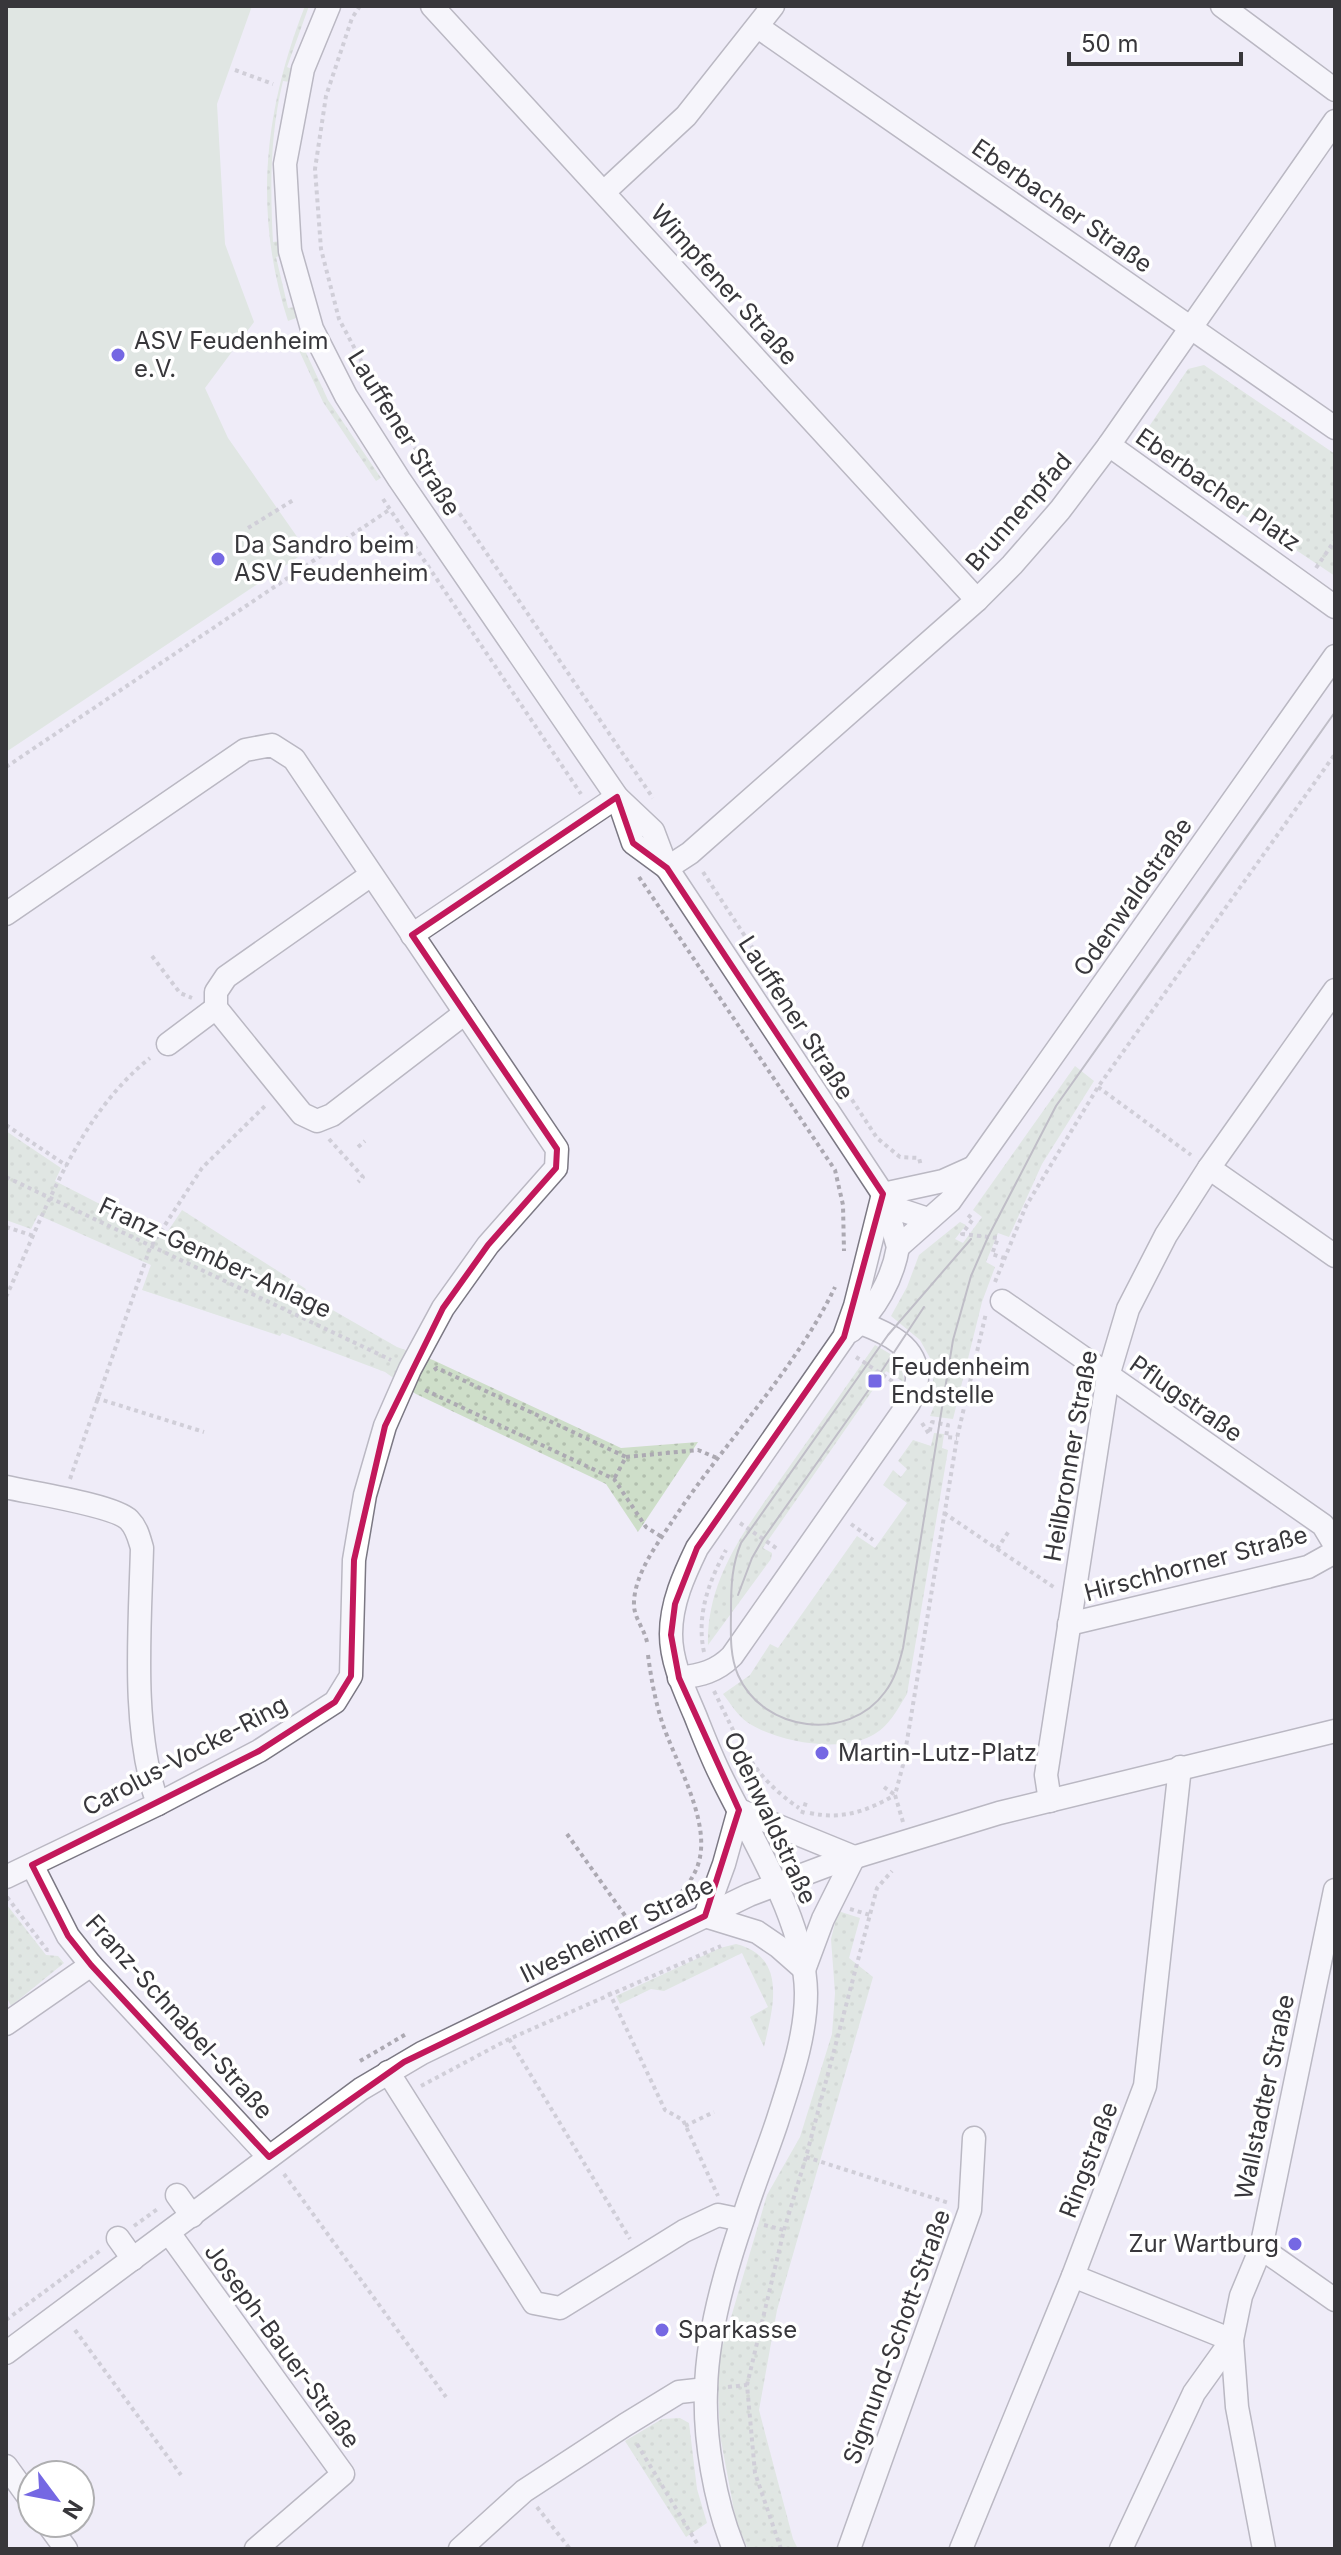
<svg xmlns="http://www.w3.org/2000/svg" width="1341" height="2555" font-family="Inter,sans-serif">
<defs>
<pattern id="grass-dots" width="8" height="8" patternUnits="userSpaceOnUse" patternTransform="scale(2)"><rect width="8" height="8" fill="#cedec9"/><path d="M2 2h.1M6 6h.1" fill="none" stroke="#b2bfae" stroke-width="1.8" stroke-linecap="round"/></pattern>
</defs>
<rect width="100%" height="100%" fill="#efecf8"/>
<g fill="url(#grass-dots)">
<path d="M305,6h4l-22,61 7,3 -4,12 -7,-1c-13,53 -13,106 -10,161l7,-1 2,14 -6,2 12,51 7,-1 4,10 -11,4c-35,-108 -24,-211 17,-315z"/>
<polygon points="302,344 328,400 381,478 376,481 323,402 297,346"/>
<polygon points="1204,365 1335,454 1335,576 1150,453 1146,431 1188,369"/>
<polygon points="1075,1066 1094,1081 1042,1164 1009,1237 998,1233 986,1262 995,1267 982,1302 953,1419 930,1416 935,1404 930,1400 935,1367 920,1340 891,1316 907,1287 919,1255 960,1222 966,1225 955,1239 963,1243 982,1217 973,1210"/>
<polygon points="6,1131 61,1168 55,1181 164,1237 182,1210 306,1289 303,1293 397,1347 433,1360 621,1448 698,1442 638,1532 606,1484 416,1394 385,1372 282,1333 280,1336 142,1290 151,1265 38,1215 31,1229 6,1220"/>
<path d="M875,1345l24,14 6,24 -19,-12 -119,171 -4,6 9,5 -1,6 -63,86c-2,-73 47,-128 86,-185 27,-38 54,-76 81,-115z"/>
<path d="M934,1433l10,1 -2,14 6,2 -41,244c-10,16 -18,33 -36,42 -32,17 -95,6 -124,-14 -9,-6 -17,-19 -24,-28l27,-19 20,-31 8,4 79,-112 18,12 32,-45 -24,-18 10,-15 8,7 6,-8 -9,-8 15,-21 18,6z"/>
<polygon points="7,1905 46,1955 58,1956 64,1963 11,2006 6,1996"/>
<polygon points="838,1911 860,1918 849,1958 873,1977 777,2310 759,2410 793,2539 798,2549 748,2549 736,2521 720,2435 717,2365 767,2195 800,2137 832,2034 835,1993 831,1939"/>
<path d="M736,1944c52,13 37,64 28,103l-14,-30 18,-10 -26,-54 -78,38 -13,-2 -31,15 -4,-8 104,-48z"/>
<polygon points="680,2418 689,2423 697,2489 707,2523 686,2537 625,2441 662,2419"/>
</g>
<polygon fill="#cedec9" points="6,6 252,6 217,104 225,244 254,322 205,388 228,438 307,551 6,752"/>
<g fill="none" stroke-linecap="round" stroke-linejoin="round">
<defs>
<g id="minor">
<polyline points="329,6 303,69 285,164 290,251 312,329 346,396 399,479 617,797 653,831 667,868 883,1194 901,1210 928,1219"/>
<polyline points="432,6 977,600"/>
<polyline points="1222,6 1335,90"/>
<polyline points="758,27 1335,428"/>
<polyline points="604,192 686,116 773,6"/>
<polyline points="1109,445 1335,607"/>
<polyline points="619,802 633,843 667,868"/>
<polyline points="667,868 690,853 977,600 1012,565 1060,510 1109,445 1335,121"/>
<polyline points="371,875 226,977 216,992 216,1008 302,1114 317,1121 332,1115 465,1013"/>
<polyline points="6,914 245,750 272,745 294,759 557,1149 556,1168 488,1245 443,1308 410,1369 385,1426 365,1495 354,1560 351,1676 335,1702 259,1751 158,1804 6,1877"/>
<polyline points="412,935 617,797"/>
<polyline points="168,1044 216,1008"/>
<polyline points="1209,1168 1335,1256"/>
<polyline points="883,1194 943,1181 972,1168"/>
<polyline points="898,1247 950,1201 1335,656"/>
<polyline points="1002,1301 1323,1525 1335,1545"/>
<path d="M851,1331c24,-20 42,-53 47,-84l-15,-53"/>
<path d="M6,1487c25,6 108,18 123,33 8,8 10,18 13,28 -2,79 -11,182 16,256"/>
<polyline points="1069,1624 1308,1567 1335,1552"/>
<path d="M679,1678c22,-3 37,-6 53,-22l177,-253c3,-7 8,-17 8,-24 1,-33 -30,-46 -56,-56"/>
<polyline points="1050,1801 1046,1775 1108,1376 1128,1309 1166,1235 1209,1168 1335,990"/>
<polyline points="739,1810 854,1857"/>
<polyline points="32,1865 68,1936 91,1965 269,2157"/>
<polyline points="705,1916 757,1932 779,1947 804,1969"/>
<polyline points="705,1916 724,1864 739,1810"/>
<polyline points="804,1970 823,1919 854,1857"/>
<polyline points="6,2024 91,1965"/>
<polyline points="388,2072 534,2303 560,2308 684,2231 718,2215 742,2220"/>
<polyline points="177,2195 192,2216"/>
<polyline points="169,2233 343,2474 256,2549"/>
<polyline points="118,2238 133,2259"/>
<polyline points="1261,2248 1335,2300"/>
<polyline points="1073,2276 1232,2340 1194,2393 1121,2549"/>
<polyline points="6,2353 361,2089 422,2053 749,1895 826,1866 999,1813 1335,1731"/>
<polyline points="6,2466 32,2502"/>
<polyline points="47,2523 66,2549"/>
<polyline points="460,2549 524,2491 625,2425 679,2392 706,2389"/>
<path d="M734,2549c-19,-46 -30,-110 -28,-159 1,-55 19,-119 37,-171 10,-33 23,-64 34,-97 13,-41 29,-85 29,-129 -1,-73 -54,-153 -85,-217 -10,-20 -18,-41 -26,-61 -11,-26 -24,-53 -24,-81 0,-31 13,-59 26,-86l147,-211 11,-31 28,-112"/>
<polyline points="849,2549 970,2210 974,2138"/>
<polyline points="961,2549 1073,2276 1145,2086 1180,1767"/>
<polyline points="1264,2549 1237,2407 1232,2340 1241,2296 1261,2248 1335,1890"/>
</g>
</defs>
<use href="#minor" stroke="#7b7883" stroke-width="25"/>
<g stroke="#aca9b2" stroke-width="4" stroke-dasharray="4 4" stroke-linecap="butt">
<polyline points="360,6 352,18 326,96 315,169 321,249 339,319 381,398 653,798"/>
<polyline points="235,70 273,84"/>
<polyline points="383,499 581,794"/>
<polyline points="248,528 295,499"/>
<polyline points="1316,568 1335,540"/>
<polyline points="6,767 389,510"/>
<polyline points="703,872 877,1138 900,1157 919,1158 921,1166"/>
<polyline points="639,877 835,1170 843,1205 844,1251"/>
<polyline points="152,956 180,993 192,998"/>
<polyline points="1098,1087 1191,1155"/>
<polyline points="6,1125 67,1166"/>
<polyline points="329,1139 363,1177 358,1182"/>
<polyline points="358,1147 365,1141"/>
<polyline points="6,1177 391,1360"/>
<polyline points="968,1215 973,1219 962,1234 998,1238 992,1254 1004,1258"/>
<polyline points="6,1227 34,1236"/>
<polyline points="995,1282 1026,1206 1098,1087 1335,754"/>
<path d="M6,1297c38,-83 71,-181 144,-239"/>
<polyline points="856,1357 895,1383"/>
<polyline points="434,1370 437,1368 626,1457 614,1479"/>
<polyline points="425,1390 614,1479 646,1527 662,1537"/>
<polyline points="96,1398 204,1432"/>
<polyline points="922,1423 929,1434 932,1422 948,1425 946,1437 957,1438"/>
<polyline points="626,1457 698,1450 717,1458"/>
<polyline points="70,1479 150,1248 202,1168 267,1104"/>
<polyline points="944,1513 1055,1588"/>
<polyline points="740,1523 779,1550"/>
<polyline points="851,1524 873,1540"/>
<polyline points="997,1549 1009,1531"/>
<path d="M647,1642c-3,-14 -14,-25 -13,-40 1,-29 24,-59 39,-82 51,-77 123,-151 162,-233"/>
<path d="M704,1652c-8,-37 5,-71 22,-102"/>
<path d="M648,1655c3,23 7,45 14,67 13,39 46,94 38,135 -4,22 -22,41 -40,54"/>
<path d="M714,1691c25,51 37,84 85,117"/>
<polyline points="884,1787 895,1795"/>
<path d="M810,1813c33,7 57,-2 85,-18"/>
<polyline points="802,1814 806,1802"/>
<polyline points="903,1822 895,1795 903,1765 957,1438 986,1313"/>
<polyline points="567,1834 631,1924"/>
<polyline points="7,1897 47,1950 52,1950"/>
<polyline points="850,1909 870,1915"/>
<polyline points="609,1992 665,2110 683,2120 718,2196"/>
<polyline points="509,2039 630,2239"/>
<polyline points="360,2061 408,2033"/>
<polyline points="421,2086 509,2039 721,1946"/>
<polyline points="685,2126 714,2112"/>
<polyline points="806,2157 949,2203"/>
<polyline points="284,2174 446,2397"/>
<polyline points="764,2225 784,2230"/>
<polyline points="134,2226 159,2208"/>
<polyline points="6,2320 101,2250"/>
<polyline points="75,2330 181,2475"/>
<polyline points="728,2387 747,2385"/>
<polyline points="637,2444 698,2545"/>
<polyline points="537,2507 570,2549"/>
<polyline points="781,2549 755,2473 747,2385 784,2230 806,2157 877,1888 892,1871"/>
</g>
<use href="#minor" stroke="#fff" stroke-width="22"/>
<g stroke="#86848c" stroke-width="2">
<path d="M971,1239l-83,96 -147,208c-9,22 -10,42 -10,66 0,22 -2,45 7,66 25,57 110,68 147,17 10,-13 14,-28 18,-44l50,-308 18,-64 17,-39 68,-131 279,-394"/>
<polyline points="738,1595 752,1558 763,1539 875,1381 924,1307"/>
</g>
</g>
<path d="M0 0H1341V2555H0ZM617,797l16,46 34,25 216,326 -39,143 -147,211 -22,56 -4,31 8,43 60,132 -34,106 -301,146 -135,95 -178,-192 -23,-29 -36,-71 227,-114 76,-49 16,-26 3,-116 31,-134 58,-118 45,-63 68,-77 1,-19 -145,-214z" fill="#efecf8" fill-opacity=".55" fill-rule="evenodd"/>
<path fill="none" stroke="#c2185b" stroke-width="6" stroke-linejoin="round" d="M617,797l16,46 34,25 216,326 -39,143 -147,211 -22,56 -4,31 8,43 60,132 -34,106 -301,146 -135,95 -178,-192 -23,-29 -36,-71 227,-114 76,-49 16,-26 3,-116 31,-134 58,-118 45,-63 68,-77 1,-19 -145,-214z"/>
<g fill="#7568e3" stroke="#fff" stroke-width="3">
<circle cx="118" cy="355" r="8"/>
<circle cx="218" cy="559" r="8"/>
<rect x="867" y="1373" width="16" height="16" rx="4"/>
<circle cx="822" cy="1753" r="8"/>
<circle cx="1295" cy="2244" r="8"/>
<circle cx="662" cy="2330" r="8"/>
</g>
<g text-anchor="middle" stroke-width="7" stroke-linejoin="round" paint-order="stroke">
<g font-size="24" fill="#38373b" stroke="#fff">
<text transform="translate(1062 206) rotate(35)" y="8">Eberbacher Straße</text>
<text transform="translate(724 285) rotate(48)" y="8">Wimpfener Straße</text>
<text transform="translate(404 433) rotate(58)" y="8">Lauffener Straße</text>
<text transform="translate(1218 490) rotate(35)" y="8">Eberbacher Platz</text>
<text transform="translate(1019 512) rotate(-49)" y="8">Brunnenpfad</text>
<text transform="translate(1133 897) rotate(-55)" y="8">Odenwaldstraße</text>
<text transform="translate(796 1018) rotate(57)" y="8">Lauffener Straße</text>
<text transform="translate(215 1258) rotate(25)" y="8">Franz-Gember-Anlage</text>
<text transform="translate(1186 1399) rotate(35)" y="8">Pflugstraße</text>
<text transform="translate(1071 1456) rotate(-80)" y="8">Heilbronner Straße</text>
<text transform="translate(1196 1564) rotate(-15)" y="8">Hirschhorner Straße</text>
<text transform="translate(185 1756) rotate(-28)" y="8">Carolus-Vocke-Ring</text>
<text transform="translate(770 1818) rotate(65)" y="8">Odenwaldstraße</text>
<text transform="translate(617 1930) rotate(-26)" y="8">Ilvesheimer Straße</text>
<text transform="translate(179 2017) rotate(48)" y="8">Franz-Schnabel-Straße</text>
<text transform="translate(1265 2097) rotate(-78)" y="8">Wallstadter Straße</text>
<text transform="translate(1089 2160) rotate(-69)" y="8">Ringstraße</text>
<text transform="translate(897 2337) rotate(-70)" y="8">Sigmund-Schott-Straße</text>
<text transform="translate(282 2346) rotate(54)" y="8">Joseph-Bauer-Straße</text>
</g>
<g font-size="24" fill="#38373b" stroke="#fff" text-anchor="start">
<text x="134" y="349">ASV Feudenheim<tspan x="134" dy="28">e.V.</tspan></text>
<text x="234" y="553">Da Sandro beim<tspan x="234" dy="28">ASV Feudenheim</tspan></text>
<text x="891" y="1375">Feudenheim<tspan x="891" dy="28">Endstelle</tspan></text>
<text x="838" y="1761">Martin-Lutz-Platz</text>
<text x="1279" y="2252" text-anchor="end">Zur Wartburg</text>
<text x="678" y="2338">Sparkasse</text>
</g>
</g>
<rect width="1341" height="2555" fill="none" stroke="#38373b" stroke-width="16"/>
<g transform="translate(56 2499) rotate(122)"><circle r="38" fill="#ffffff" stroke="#afafb1" stroke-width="2"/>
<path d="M0-6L14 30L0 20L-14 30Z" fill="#7568e3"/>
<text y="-12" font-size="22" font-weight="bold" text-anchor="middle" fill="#38373b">N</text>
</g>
<path d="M1069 52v12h172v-12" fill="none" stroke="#38373b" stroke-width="4"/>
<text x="1081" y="52" font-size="24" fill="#38373b" stroke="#ffffff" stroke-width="6" paint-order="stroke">50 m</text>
</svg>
